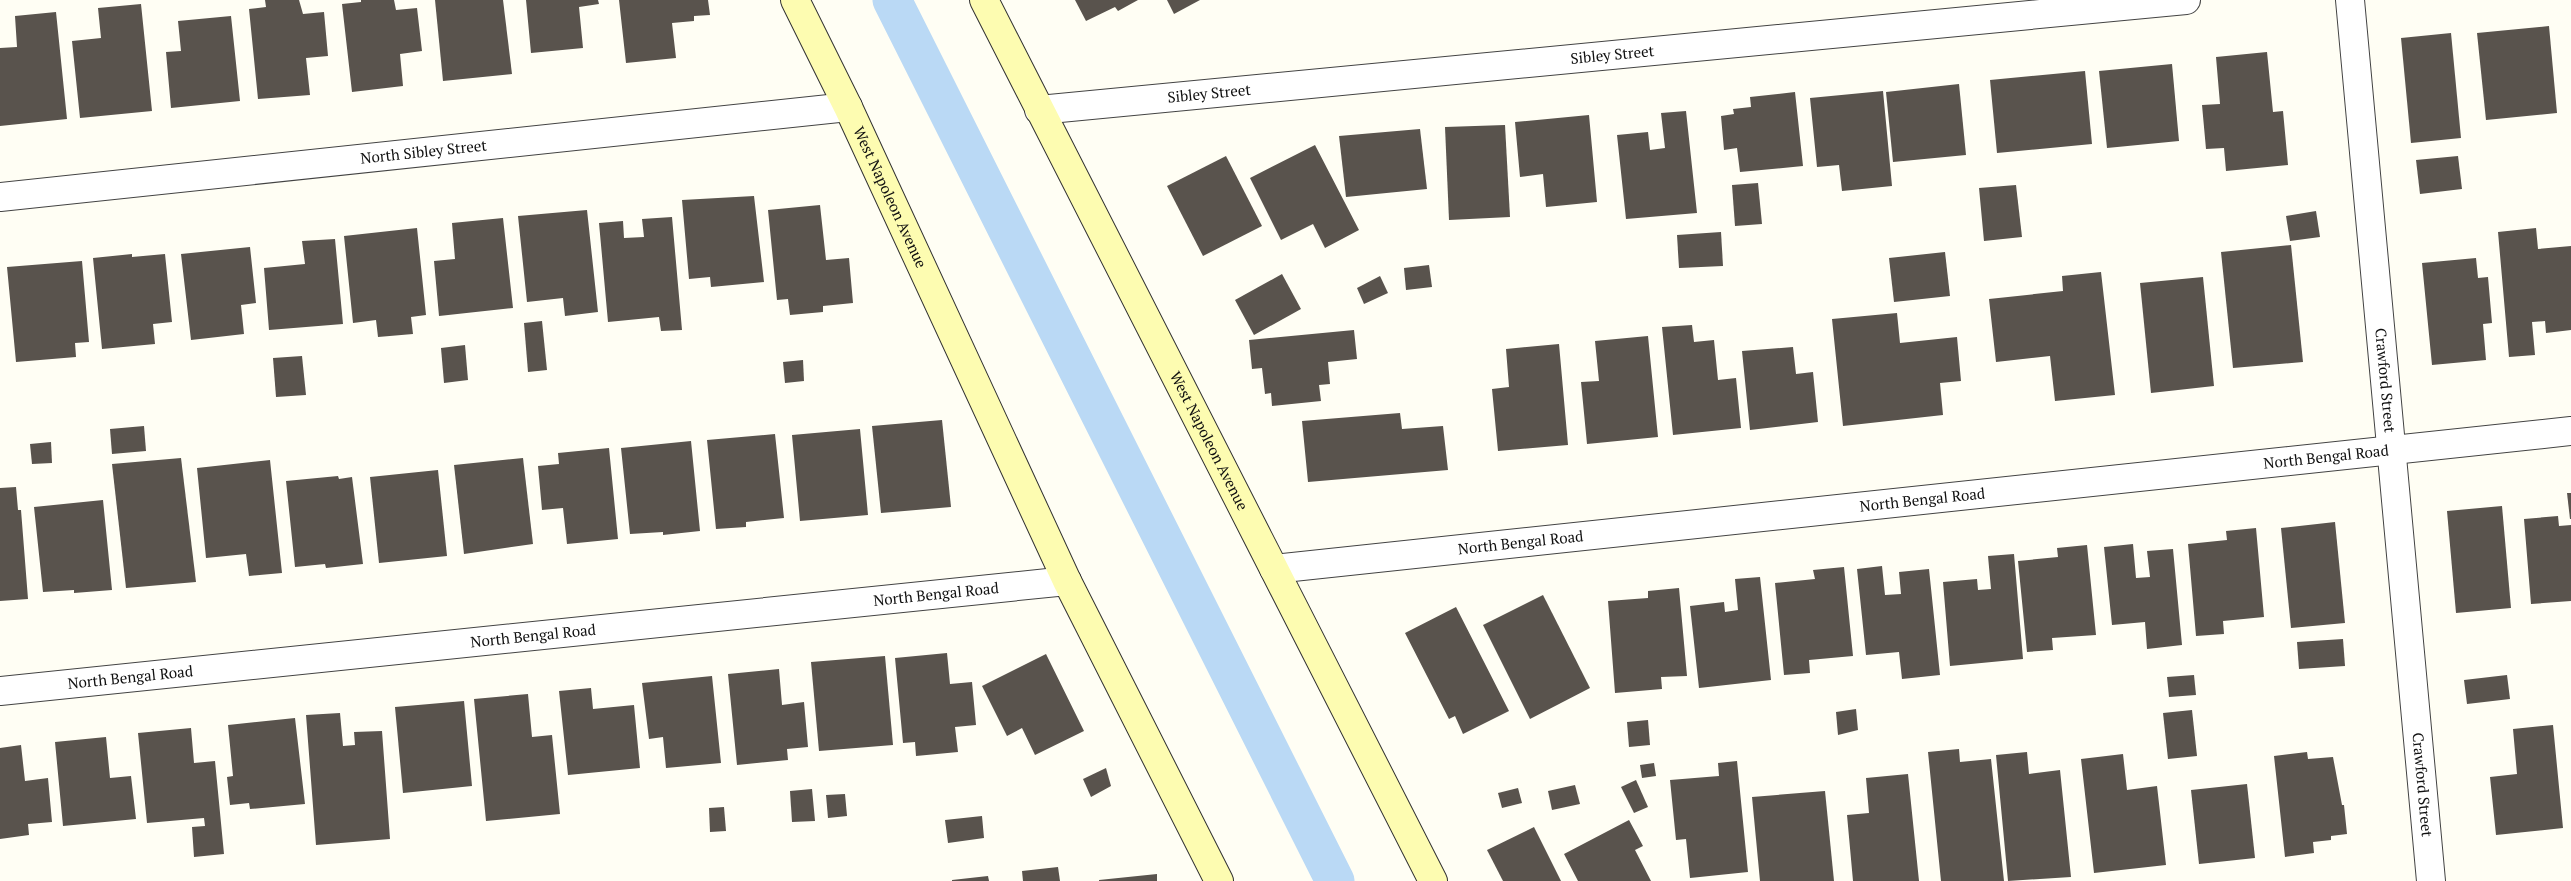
<svg xmlns="http://www.w3.org/2000/svg" width="2571" height="881" font-family="'PT Serif',serif">
<rect width="100%" height="100%" fill="#fffef4"/>
<g fill="none" stroke-linecap="round" stroke-linejoin="round">
<polyline stroke="#bad9f5" stroke-width="39" points="892,0 1335,881"/>
</g>
<g fill="#59534d">
<polygon points="265,0 299,0 303,14 324,12 328,56 306,58 310,95 258,99 249,9 266,7"/>
<polygon points="361,0 394,0 396,10 417,8 422,51 400,54 403,86 352,92 342,4 361,2"/>
<polygon points="435,0 503,0 512,74 443,81"/>
<polygon points="526,0 598,0 599,4 579,7 583,48 531,53"/>
<polygon points="619,0 708,0 710,15 694,16 694,21 672,23 676,58 626,63"/>
<polygon points="1075,0 1138,0 1118,11 1115,7 1086,21"/>
<polygon points="1167,0 1200,0 1174,14"/>
<polygon points="141,4 152,111 80,118 72,41 101,38 98,8"/>
<polygon points="56,12 67,119 0,126 0,48 17,47 15,16"/>
<polygon points="231,16 240,101 171,108 166,52 181,51 178,21"/>
<polygon points="2549,26 2557,113 2486,120 2477,33"/>
<polygon points="2451,33 2461,138 2411,143 2401,38"/>
<polygon points="2267,52 2273,112 2283,111 2288,165 2226,171 2224,148 2206,149 2202,105 2220,104 2216,57"/>
<polygon points="2172,64 2179,141 2107,148 2099,71"/>
<polygon points="2085,71 2092,144 1997,153 1990,80"/>
<polygon points="1959,84 1966,155 1893,162 1886,92"/>
<polygon points="1883,91 1892,186 1842,191 1839,165 1817,167 1810,98"/>
<polygon points="1795,92 1803,166 1740,172 1737,148 1724,150 1721,116 1734,114 1733,109 1751,107 1750,97"/>
<polygon points="1686,111 1697,213 1626,219 1617,135 1648,132 1650,150 1665,148 1661,113"/>
<polygon points="1589,115 1597,202 1546,207 1543,174 1520,177 1515,122"/>
<polygon points="1505,125 1510,217 1449,220 1445,127"/>
<polygon points="1420,129 1427,189 1346,197 1339,136"/>
<polygon points="1315,145 1359,230 1325,248 1313,224 1281,240 1250,178"/>
<polygon points="1226,156 1262,226 1203,256 1167,186"/>
<polygon points="2458,156 2462,189 2420,194 2416,160"/>
<polygon points="1758,183 1762,224 1735,226 1732,185"/>
<polygon points="2016,185 2022,237 1984,241 1979,188"/>
<polygon points="754,196 764,282 711,287 710,277 689,279 682,200"/>
<polygon points="820,205 826,260 849,258 853,303 823,306 823,312 790,315 788,299 777,300 768,210"/>
<polygon points="587,210 598,312 565,316 563,298 527,302 518,216"/>
<polygon points="2316,211 2320,237 2290,241 2286,216"/>
<polygon points="672,217 682,330 661,331 659,317 608,322 599,223 623,221 624,238 644,237 642,219"/>
<polygon points="503,218 513,308 439,316 434,261 455,259 452,223"/>
<polygon points="417,228 426,315 411,317 413,334 378,337 376,320 353,323 344,236"/>
<polygon points="2536,228 2538,249 2571,246 2571,330 2546,333 2545,321 2532,322 2535,355 2509,357 2498,232"/>
<polygon points="1721,232 1723,266 1679,268 1677,235"/>
<polygon points="335,239 343,324 269,330 264,268 305,264 302,241"/>
<polygon points="2291,245 2303,362 2233,368 2221,252"/>
<polygon points="250,247 256,303 241,305 244,334 191,340 181,254"/>
<polygon points="1945,252 1950,296 1894,302 1889,258"/>
<polygon points="132,254 132,257 165,254 172,322 153,324 155,344 102,349 93,258"/>
<polygon points="2476,258 2478,278 2488,277 2492,323 2483,324 2486,360 2432,365 2422,263"/>
<polygon points="82,261 89,342 75,343 76,357 16,362 7,267"/>
<polygon points="1429,265 1432,287 1406,290 1404,268"/>
<polygon points="2101,272 2115,395 2055,401 2050,356 1996,362 1989,299 2063,291 2062,276"/>
<polygon points="1282,274 1301,309 1254,335 1235,300"/>
<polygon points="1380,276 1388,293 1364,304 1357,288"/>
<polygon points="2203,277 2214,386 2151,393 2140,283"/>
<polygon points="1897,313 1900,343 1957,337 1961,381 1940,383 1943,415 1843,426 1832,319"/>
<polygon points="542,321 547,370 528,372 524,323"/>
<polygon points="1692,325 1694,342 1714,340 1718,380 1736,378 1741,428 1673,435 1662,327"/>
<polygon points="1354,330 1357,359 1328,362 1330,384 1319,385 1321,401 1272,406 1271,393 1265,394 1262,368 1252,369 1249,340"/>
<polygon points="1648,336 1658,437 1587,444 1581,382 1599,381 1595,341"/>
<polygon points="1559,344 1568,445 1498,451 1492,389 1509,387 1506,349"/>
<polygon points="465,345 468,380 444,383 441,348"/>
<polygon points="1793,347 1796,374 1813,372 1818,422 1750,430 1742,351"/>
<polygon points="302,356 306,395 276,397 273,358"/>
<polygon points="803,360 804,381 785,383 783,362"/>
<polygon points="1400,413 1402,429 1443,426 1448,470 1308,482 1302,421"/>
<polygon points="942,420 951,507 881,513 872,426"/>
<polygon points="144,426 146,451 112,454 110,429"/>
<polygon points="860,429 868,515 800,521 792,435"/>
<polygon points="775,434 784,518 746,522 746,527 716,529 707,440"/>
<polygon points="691,441 700,531 663,535 663,532 630,534 621,448"/>
<polygon points="51,442 52,463 32,464 30,444"/>
<polygon points="609,448 618,539 567,544 563,508 542,510 538,466 559,464 558,453"/>
<polygon points="181,458 196,582 126,588 112,464"/>
<polygon points="523,458 533,544 464,554 454,465"/>
<polygon points="270,460 282,573 249,576 246,554 206,558 197,468"/>
<polygon points="438,470 447,556 379,563 370,477"/>
<polygon points="338,476 339,479 352,477 363,564 326,568 325,564 295,567 286,481"/>
<polygon points="16,487 18,510 21,510 28,599 0,601 0,488"/>
<polygon points="2567,493 2571,493 2571,519 2570,519"/>
<polygon points="103,500 112,590 74,593 74,590 43,592 34,507"/>
<polygon points="2502,506 2511,608 2456,613 2447,511"/>
<polygon points="2558,516 2559,526 2571,525 2571,601 2531,604 2524,519"/>
<polygon points="2335,522 2345,623 2291,628 2281,528"/>
<polygon points="2256,528 2264,617 2223,621 2224,634 2196,636 2188,544 2227,540 2226,531"/>
<polygon points="2133,544 2136,578 2150,577 2147,551 2173,549 2182,645 2147,649 2145,622 2112,625 2104,547"/>
<polygon points="2087,545 2096,635 2052,638 2053,650 2027,652 2018,561 2058,557 2057,548"/>
<polygon points="2014,554 2023,659 1950,666 1943,582 1977,579 1978,590 1991,589 1988,556"/>
<polygon points="1882,566 1885,595 1901,594 1899,572 1929,569 1940,675 1902,679 1899,652 1866,655 1857,569"/>
<polygon points="1844,567 1853,656 1809,660 1810,673 1784,675 1775,583 1815,579 1813,570"/>
<polygon points="1760,577 1771,680 1699,688 1690,606 1724,602 1725,612 1738,610 1735,579"/>
<polygon points="1679,588 1687,676 1661,677 1662,689 1615,693 1608,601 1648,598 1648,591"/>
<polygon points="1543,595 1590,688 1530,719 1483,625"/>
<polygon points="1456,607 1509,711 1463,734 1455,716 1449,719 1405,633"/>
<polygon points="2343,639 2345,666 2299,669 2297,642"/>
<polygon points="947,653 950,684 972,682 976,725 955,727 958,752 916,756 915,742 903,743 895,658"/>
<polygon points="1046,654 1084,731 1035,755 1022,728 1007,736 982,686"/>
<polygon points="885,656 893,745 819,751 811,662"/>
<polygon points="779,669 782,705 804,702 808,747 787,749 788,760 737,765 728,674"/>
<polygon points="2194,675 2196,695 2169,697 2167,677"/>
<polygon points="2507,675 2510,699 2467,704 2464,680"/>
<polygon points="712,676 721,763 666,768 663,737 649,739 642,683"/>
<polygon points="591,688 593,709 634,705 640,768 568,775 559,691"/>
<polygon points="528,694 532,737 552,735 560,814 486,821 474,699"/>
<polygon points="464,701 472,786 403,793 395,707"/>
<polygon points="1856,709 1858,730 1838,735 1836,712"/>
<polygon points="2192,710 2197,756 2168,759 2163,713"/>
<polygon points="340,713 343,746 355,745 354,732 382,731 390,839 316,845 306,715"/>
<polygon points="295,718 305,804 250,809 249,803 230,805 227,777 233,776 228,725"/>
<polygon points="1648,720 1650,745 1629,747 1627,722"/>
<polygon points="2553,725 2563,828 2496,835 2490,777 2517,774 2513,729"/>
<polygon points="191,728 194,763 215,761 224,854 194,857 192,827 205,826 204,818 147,823 138,733"/>
<polygon points="106,737 110,778 131,776 136,819 63,826 55,742"/>
<polygon points="21,745 25,781 48,778 52,822 28,824 29,835 0,839 0,748"/>
<polygon points="1959,749 1960,762 1991,759 2004,881 1941,881 1928,752"/>
<polygon points="2027,752 2029,774 2060,770 2071,877 2008,881 1996,755"/>
<polygon points="2307,752 2308,759 2333,757 2342,805 2344,805 2347,834 2331,836 2331,840 2313,842 2314,853 2285,857 2274,756"/>
<polygon points="2123,754 2127,790 2157,786 2166,865 2094,873 2081,759"/>
<polygon points="1737,761 1748,872 1690,878 1686,839 1676,840 1670,780 1719,776 1718,763"/>
<polygon points="1654,763 1656,776 1642,778 1640,765"/>
<polygon points="1106,768 1111,786 1091,797 1083,779"/>
<polygon points="1908,774 1919,881 1853,881 1847,815 1869,813 1866,778"/>
<polygon points="1636,780 1648,807 1634,813 1621,787"/>
<polygon points="2247,784 2255,858 2199,864 2191,790"/>
<polygon points="1575,785 1580,804 1552,810 1548,791"/>
<polygon points="1518,788 1522,803 1502,808 1498,793"/>
<polygon points="812,789 815,821 792,822 790,791"/>
<polygon points="1825,791 1834,881 1760,881 1752,797"/>
<polygon points="845,794 847,816 828,818 826,795"/>
<polygon points="724,807 726,831 710,832 709,808"/>
<polygon points="982,816 984,838 948,843 945,820"/>
<polygon points="1629,820 1643,846 1635,850 1651,881 1578,881 1564,854"/>
<polygon points="1534,827 1561,881 1503,881 1487,850"/>
<polygon points="1058,867 1060,881 1023,881 1022,871"/>
<polygon points="1157,874 1157,881 1099,881 1099,880"/>
<polygon points="988,876 989,881 952,881 952,880"/>
</g>
<g fill="none" stroke-linecap="round" stroke-linejoin="round">
<defs>
<g id="minor">
<path id="s1" d="M2350,0l81,881"/>
<path id="s2" d="M1039,110l1147,-110"/>
<path id="s3" d="M0,197l848,-90"/>
<path id="s4" d="M1274,569l1297,-138"/>
<path id="s5" d="M0,691l1067,-110"/>
</g>
<g id="secondary">
<path id="s6" d="M795,0l53,107 219,474 152,300"/>
<path id="s7" d="M984,0l449,881"/>
</g>
</defs>
<use href="#minor" stroke="#434343" stroke-width="30"/>
<use href="#secondary" stroke="#323232" stroke-width="30"/>
<use href="#minor" stroke="#fff" stroke-width="28"/>
<use href="#secondary" stroke="#fdfcb1" stroke-width="28"/>
</g>
<g text-anchor="middle" stroke-width="5" stroke-linejoin="round" paint-order="stroke">
<g font-size="15" fill="#101010" stroke="#fff">
<text dy="5" stroke="none"><textPath href="#s2" startOffset="576">Sibley Street</textPath></text>
<text dy="5" stroke="none"><textPath href="#s2" startOffset="171">Sibley Street</textPath></text>
<text dy="5" stroke="none"><textPath href="#s3" startOffset="426">North Sibley Street</textPath></text>
<text dy="5" stroke="none"><textPath href="#s6" startOffset="219">West Napoleon Avenue</textPath></text>
<text dy="5" stroke="none"><textPath href="#s1" startOffset="382">Crawford Street</textPath></text>
<text dy="5" stroke="none"><textPath href="#s7" startOffset="495">West Napoleon Avenue</textPath></text>
<text dy="5" stroke="none"><textPath href="#s4" startOffset="1058">North Bengal Road</textPath></text>
<text dy="5" stroke="none"><textPath href="#s4" startOffset="652">North Bengal Road</textPath></text>
<text dy="5" stroke="none"><textPath href="#s4" startOffset="248">North Bengal Road</textPath></text>
<text dy="5" stroke="none"><textPath href="#s5" startOffset="941">North Bengal Road</textPath></text>
<text dy="5" stroke="none"><textPath href="#s5" startOffset="536">North Bengal Road</textPath></text>
<text dy="5" stroke="none"><textPath href="#s5" startOffset="131">North Bengal Road</textPath></text>
<text dy="5" stroke="none"><textPath href="#s1" startOffset="788">Crawford Street</textPath></text>
</g>
</g>
</svg>
